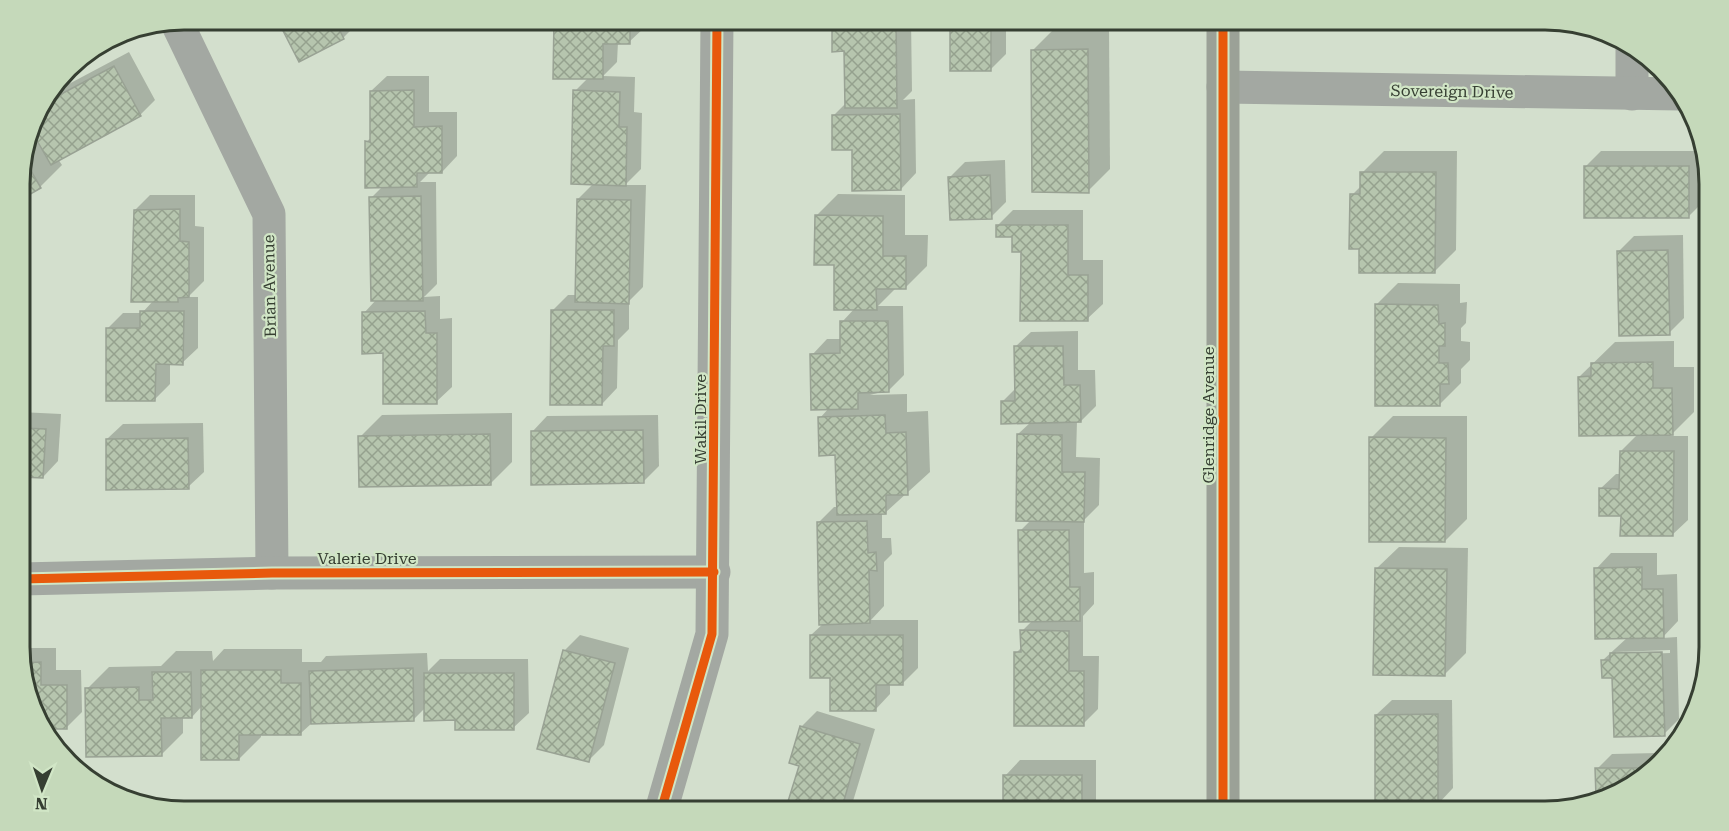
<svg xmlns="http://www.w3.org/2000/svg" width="1729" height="831" font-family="'Roboto Serif',serif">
<defs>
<pattern id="building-cross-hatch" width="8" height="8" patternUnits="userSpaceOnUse" patternTransform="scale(1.5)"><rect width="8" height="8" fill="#b6c5ae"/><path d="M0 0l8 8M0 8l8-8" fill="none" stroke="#95a18e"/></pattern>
</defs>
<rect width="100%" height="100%" fill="#d3dfcd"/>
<g fill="#0003" fill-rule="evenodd">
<polygon points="279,19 357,19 359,22 343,38"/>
<polygon points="555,19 645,19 645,27 629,42 618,42 617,62 603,76 635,77 634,112 642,113 641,169 625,185 646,185 643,287 629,301 629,329 618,340 617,388 602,404 552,311 568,295 576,295 578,199 594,183 575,91 588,78"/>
<polygon points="833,19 911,19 912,91 903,100 915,99 916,173 901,189 853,148 833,116 846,103 846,50"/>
<polygon points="960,19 1006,19 1006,54 990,70 952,27"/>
<polygon points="1109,28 1110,169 1088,191 1032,51 1054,29"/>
<polygon points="129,52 155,100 140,115 58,159 62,165 40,187 20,199 20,173 36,112 57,84 63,81 65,86"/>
<polygon points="387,76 429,76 429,112 457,112 457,156 442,172 430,172 420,182 436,182 437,284 424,297 440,296 440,319 452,318 452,387 436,402 384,352 364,313 376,300 371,198 383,186 366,142 372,137 371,91"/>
<polygon points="1384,151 1457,151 1456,250 1434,272 1360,248 1352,195 1362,185 1362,173"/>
<polygon points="1601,151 1703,151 1704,201 1689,216 1585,167"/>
<polygon points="1005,160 1006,202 991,217 950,177 965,162"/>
<polygon points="838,194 905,195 905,235 928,235 927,266 905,288 896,288 878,306 903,306 904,375 889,390 870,395 907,394 907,412 928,411 930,472 886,512 882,513 882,538 891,538 892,554 884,562 884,606 871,620 918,620 918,668 902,684 890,684 890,694 875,710 832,677 811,635 824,623 818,523 834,507 838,507 836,453 820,418 829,408 812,355 827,339 842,339 842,322 855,308 816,216"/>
<polygon points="150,195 195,195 195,226 204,227 204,281 188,297 198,297 198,348 182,363 170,363 170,384 155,399 108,328 123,313 142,313 153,301 135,210"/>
<polygon points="1013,210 1083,210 1083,260 1103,260 1103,304 1087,319 1022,250 1014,235 997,226"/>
<polygon points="1683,235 1684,318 1669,333 1619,251 1634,236"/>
<polygon points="1398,283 1460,284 1460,303 1467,302 1466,323 1461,328 1461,341 1470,342 1470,360 1461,369 1461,383 1439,405 1376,305"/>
<polygon points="1078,331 1078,370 1095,370 1096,406 1081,421 1077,421 1076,457 1100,458 1099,505 1084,520 1084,573 1094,572 1094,604 1083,616 1083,656 1099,656 1098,709 1083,724 1016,653 1022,647 1022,631 1033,620 1020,531 1031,520 1018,434 1031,422 1002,402 1016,388 1015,347 1031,332"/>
<polygon points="1674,341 1674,367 1694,367 1694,412 1670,436 1688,436 1688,520 1672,535 1622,515 1600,489 1616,474 1621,474 1621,451 1638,434 1579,377 1615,342"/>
<polygon points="20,412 61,414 58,461 43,477 21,476"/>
<polygon points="512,413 512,462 490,484 360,437 382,415"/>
<polygon points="658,415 659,466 643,482 532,432 547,416"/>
<polygon points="1393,416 1467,416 1467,519 1445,541 1371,438"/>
<polygon points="203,423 204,472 188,487 107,439 123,424"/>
<polygon points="1399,547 1468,548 1466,653 1444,675 1377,568"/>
<path d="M1611,553h46v22l20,-1 1,47 -16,17 15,-1 2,82 -15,15 -51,-58 -10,-16 25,-23 -32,-68zM1670,650v3l-54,2v-3z"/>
<polygon points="580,635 629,648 604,745 589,760 564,651"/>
<polygon points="21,648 56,648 56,670 81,670 82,712 66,728 55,727 55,738 51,742 21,669"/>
<polygon points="224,649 302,649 302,662 321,662 326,656 427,653 428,671 440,659 528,659 529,713 513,728 457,719 425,708 414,719 312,723 301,733 261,733 261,737 239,759 202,706 192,717 183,717 183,733 161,755 87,689 109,667 161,666 176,651 212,651 213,661"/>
<polygon points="1392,700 1452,700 1453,788 1438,804 1376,715"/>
<polygon points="817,711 875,729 850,811 778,811 789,803 800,765 801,727"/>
<polygon points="1658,753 1658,758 1636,784 1597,797 1597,769 1612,754"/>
<polygon points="1020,760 1096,760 1096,805 1090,811 1005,811 1005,776"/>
</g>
<g fill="url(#building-cross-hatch)" stroke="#99a294" stroke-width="1.5">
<polygon points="277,19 334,19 344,39 299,62"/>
<polygon points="554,19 630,19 630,44 603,44 603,79 553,79"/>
<polygon points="832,19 896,19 897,108 845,108 844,51 832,52"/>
<rect x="950" y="27" width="41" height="44"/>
<polygon points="1088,49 1089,193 1032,192 1031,50"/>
<polygon points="114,66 141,116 51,165 31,130 36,112 48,97 50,100"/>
<polygon points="414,90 414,127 442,126 442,173 417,173 417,187 365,188 365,141 370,142 370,91"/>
<polygon points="573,90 620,92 619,127 627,127 626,186 571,184"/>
<polygon points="900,114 901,190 852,191 852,150 832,150 832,115"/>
<polygon points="24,159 41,188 20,200 20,173"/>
<rect x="1584" y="166" width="105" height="52"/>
<polygon points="1360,172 1436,172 1435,273 1359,273 1359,249 1349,249 1350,194 1360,194"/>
<polygon points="990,175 992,219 950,220 948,177"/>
<polygon points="421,196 423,301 371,301 369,197"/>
<polygon points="577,199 631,200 629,304 575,302"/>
<polygon points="180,209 180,241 189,242 189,297 178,298 178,302 131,302 134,210"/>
<polygon points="815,215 883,216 883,256 906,256 906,289 876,289 877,310 834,310 834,265 814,265"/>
<polygon points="996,225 1068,225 1068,275 1088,275 1088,321 1020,321 1021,252 1012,252 1012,237 996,237"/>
<polygon points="1668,250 1670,335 1619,336 1617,251"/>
<polygon points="1375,304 1438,305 1439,324 1445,323 1445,346 1439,346 1439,363 1448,363 1449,384 1440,384 1440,406 1375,406"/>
<polygon points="551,310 614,310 614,346 603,346 602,405 550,405"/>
<polygon points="140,311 184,311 183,365 156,364 155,401 106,401 106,328 140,328"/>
<polygon points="425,311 426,333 437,333 437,404 383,404 383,353 362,354 362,312"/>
<polygon points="840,321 888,321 889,392 858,393 858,409 811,410 810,354 840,353"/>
<polygon points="1014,346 1063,346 1064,385 1080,385 1081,422 1001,424 1001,401 1015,401"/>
<polygon points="1653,362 1653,388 1672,388 1673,435 1579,436 1578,377 1591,376 1591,363"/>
<polygon points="885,415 886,433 906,432 908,495 886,495 886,514 837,515 835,455 819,456 818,417"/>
<polygon points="20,428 46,429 43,478 21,477"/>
<polygon points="643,430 644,483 531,485 531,431"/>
<polygon points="490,434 491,485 359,487 358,436"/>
<polygon points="1017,434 1062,435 1062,472 1085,472 1084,522 1016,521"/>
<polygon points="1369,437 1446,438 1445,542 1369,542"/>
<polygon points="188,438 189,489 106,490 106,439"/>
<polygon points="1620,451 1674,451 1673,536 1620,536 1621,516 1599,516 1599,488 1619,489"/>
<polygon points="867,521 868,553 876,552 877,571 869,570 870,623 819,625 817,522"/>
<polygon points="1018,530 1069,530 1070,587 1080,587 1080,621 1019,622"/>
<polygon points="1642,567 1642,589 1663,589 1664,638 1595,639 1594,568"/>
<polygon points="1375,568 1447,569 1445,676 1373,675"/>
<polygon points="1020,630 1069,631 1069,671 1084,671 1084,726 1014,726 1014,652 1021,652"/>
<polygon points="810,635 903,635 903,685 876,685 876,711 830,711 830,678 810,678"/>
<polygon points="563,650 615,663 589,762 537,749"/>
<polygon points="1662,652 1665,736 1614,737 1612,678 1602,678 1601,660 1610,660 1610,653"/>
<polygon points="41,662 41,685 67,685 67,729 46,729 21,669 21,663"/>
<polygon points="413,668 414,721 311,724 309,671"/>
<polygon points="201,670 281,670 281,683 301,683 301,735 239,735 239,760 201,760"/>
<polygon points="152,672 191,672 192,718 161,718 162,756 86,757 85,688 139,687 139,700 153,700"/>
<polygon points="424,673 514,673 514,730 455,730 455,720 424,721"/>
<polygon points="1438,714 1438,805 1375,805 1375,715"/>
<polygon points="800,726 860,744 841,811 785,811 799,766 789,763"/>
<polygon points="1595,768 1643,768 1644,775 1636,784 1596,797"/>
<rect x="1003" y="775" width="79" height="36"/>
</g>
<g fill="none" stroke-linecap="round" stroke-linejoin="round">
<g stroke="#a3a8a2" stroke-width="33">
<polyline points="176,21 269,214 272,573"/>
<polyline points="1632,48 1632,94"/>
<polyline points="1223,87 1680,94"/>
<polyline points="21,579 272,573 714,572"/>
<polyline points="661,811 712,634 717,19"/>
</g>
<polyline stroke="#9ba197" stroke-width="33" points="1223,811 1223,19"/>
<defs>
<g id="cycleway">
<polyline points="21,579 272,573 714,572"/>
<polyline points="661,811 712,634 717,19"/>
<polyline points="1223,811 1223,19"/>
</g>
</defs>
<use href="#cycleway" stroke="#d1e6c6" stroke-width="13"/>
<use href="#cycleway" stroke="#e8590c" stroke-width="9"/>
</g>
<g text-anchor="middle" stroke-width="4.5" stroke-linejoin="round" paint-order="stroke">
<g font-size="16" fill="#363f32" stroke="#d1e6c6">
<text transform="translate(1452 91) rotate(1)" y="6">Sovereign Drive</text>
<text transform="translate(269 286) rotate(-91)" y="6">Brian Avenue</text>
<text transform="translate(1208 415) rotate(-90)" y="6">Glenridge Avenue</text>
<text transform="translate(700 419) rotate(-90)" y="6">Wakil Drive</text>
<text x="367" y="564">Valerie Drive</text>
</g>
</g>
<path d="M0 0H1729V831H0ZM184 30H1545A154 154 0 0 1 1699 184V647A154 154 0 0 1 1545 801H184A154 154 0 0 1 30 647V184A154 154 0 0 1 184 30Z" fill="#c5d9ba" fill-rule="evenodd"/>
<path fill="none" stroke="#363f32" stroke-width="3" d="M184 30H1545A154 154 0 0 1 1699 184V647A154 154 0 0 1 1545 801H184A154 154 0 0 1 30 647V184A154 154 0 0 1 184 30Z"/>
<g transform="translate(42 789) rotate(182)" stroke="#d1e6c6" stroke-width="4.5" paint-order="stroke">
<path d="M0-4.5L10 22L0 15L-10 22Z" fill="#363f32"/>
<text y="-9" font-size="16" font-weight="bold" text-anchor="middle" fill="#363f32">N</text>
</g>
</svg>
